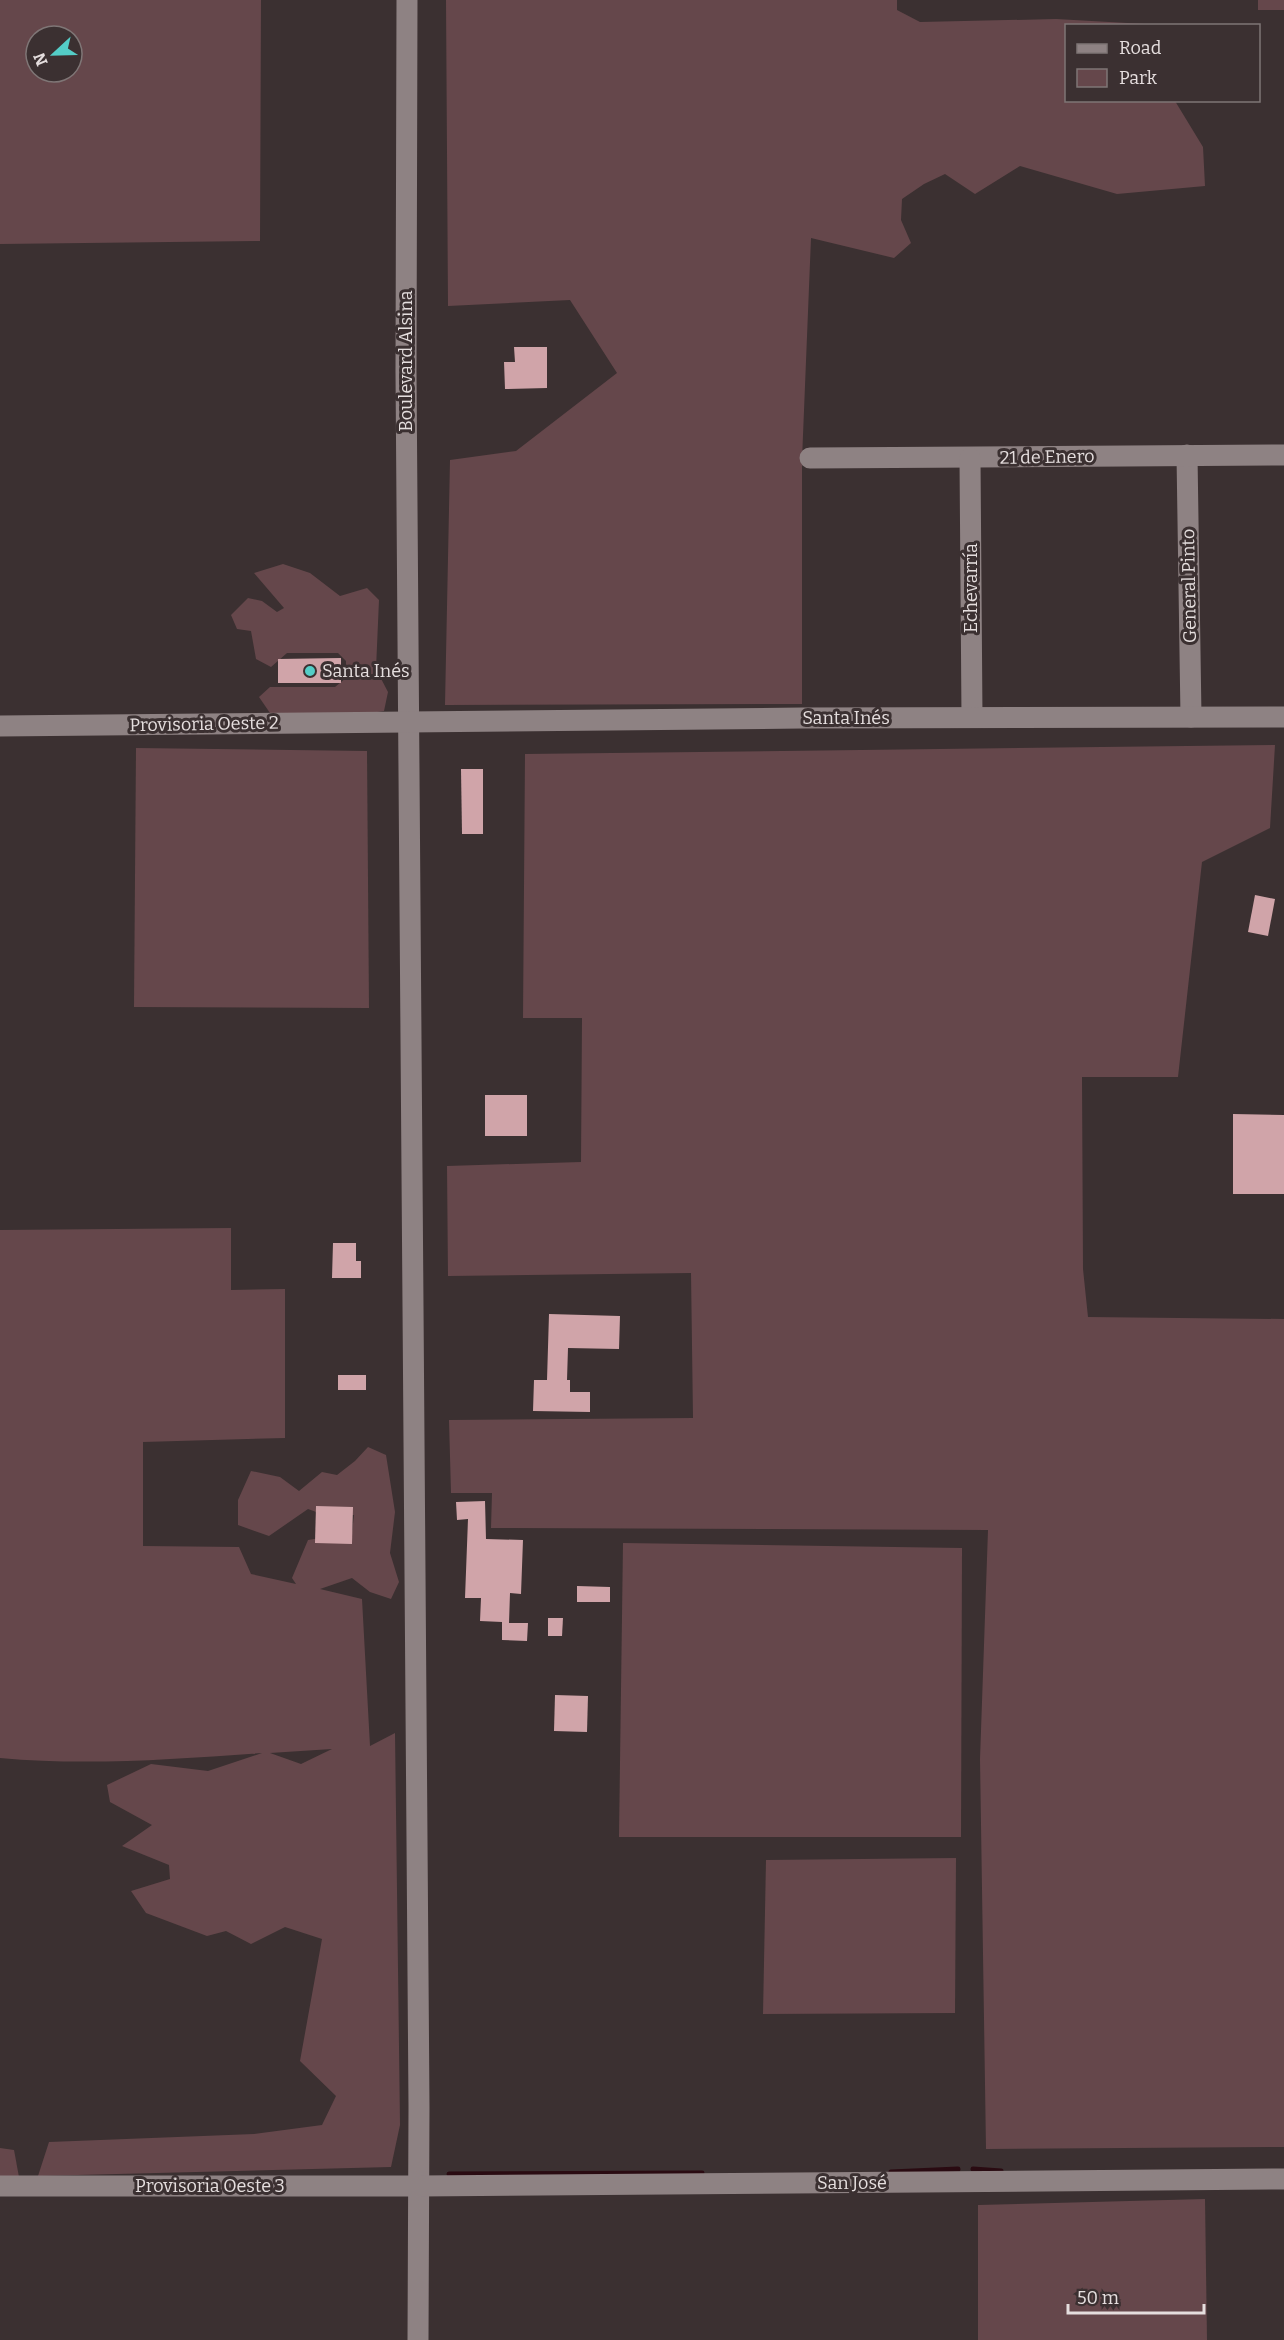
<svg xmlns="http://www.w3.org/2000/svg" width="1284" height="2340" font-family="Bitter,serif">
<rect width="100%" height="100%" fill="#3b3031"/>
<g fill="#65474b" fill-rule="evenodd">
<path d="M0,0h261l-1,241 -260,3zM36,36h36v36h-36z"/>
<polygon points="446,0 897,0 897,10 920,22 1056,19 1145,24 1145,26 1066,26 1066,100 1175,101 1203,147 1205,186 1117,194 1020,166 975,194 945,174 924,184 902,199 901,220 911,243 894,258 811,238 802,460 802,704 445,705 450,460 516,451 617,373 570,300 448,306"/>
<rect x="1258" y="0" width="26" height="10"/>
<polygon points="283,564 310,573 340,596 367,588 379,600 376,669 388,692 384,711 358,715 270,713 259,697 270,687 335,687 346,678 346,661 338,653 287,653 271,667 256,659 251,631 237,629 231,615 248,598 262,601 277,612 284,608 254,573"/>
<polygon points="1275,745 1270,828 1202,862 1178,1077 1082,1077 1083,1269 1088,1317 1284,1319 1284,2147 986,2149 980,1759 988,1530 491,1528 492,1493 451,1493 449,1420 693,1418 691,1273 448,1276 447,1166 581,1162 582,1018 523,1018 525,754"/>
<polygon points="136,748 367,751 369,1008 134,1007"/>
<path d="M231,1228v62l54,-1v149l-142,4v104l96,1 12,27 45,10 -4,-6 16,-38 44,-7 2,-18 -35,-2 -11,-4 -39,27 -31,-11v-25l13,-29 29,6 19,14 23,-19 15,3 18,-14 13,-14 18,8 9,57 -5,41 9,29 -8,17 -21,-7 -18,-14 -32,11 42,10 8,147 25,-13 5,392 -9,42 -353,9 11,-34 205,-8 68,-9 14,-29 -36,-35 22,-122 -37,-12 -34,17 -25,-13 -19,5 -61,-23 -15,-22 39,-12 -1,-14 -47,-19 30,-21 -42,-23 -3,-17 44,-21 57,7 54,-18c-87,6 -175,13 -262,5v-528zM332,1749l-31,15 -31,-11z"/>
<polygon points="623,1543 962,1548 961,1837 619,1837"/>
<polygon points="956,1858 955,2013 763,2014 766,1860"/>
<polygon points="0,2148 14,2150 19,2177 0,2176"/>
<polygon points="1205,2199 1207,2340 978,2340 978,2205"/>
</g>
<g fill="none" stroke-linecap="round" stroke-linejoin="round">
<g stroke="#2a0b12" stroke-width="5">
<polyline points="973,2169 1001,2171"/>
<polyline points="891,2172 958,2169"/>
<polyline points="449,2174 702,2173"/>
</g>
</g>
<g fill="#d0a4a9">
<polygon points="514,347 547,347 547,388 505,389 504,362 515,362"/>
<polygon points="341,658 341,683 278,683 278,659"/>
<polygon points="461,769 483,769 483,834 462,834"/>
<polygon points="1255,895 1275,899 1268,936 1248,932"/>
<rect x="485" y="1095" width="42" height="41"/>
<polygon points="1233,1114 1284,1115 1284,1194 1233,1194"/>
<polygon points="333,1243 356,1243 356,1261 361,1261 361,1278 332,1278"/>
<polygon points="549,1314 620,1316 619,1349 568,1348 567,1380 570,1380 570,1392 590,1392 590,1412 533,1411 534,1380 547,1380"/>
<rect x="338" y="1375" width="28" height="15"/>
<polygon points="485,1501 486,1539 523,1540 521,1594 510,1593 509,1623 528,1623 527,1641 502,1640 502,1622 480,1621 481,1598 465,1598 468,1519 457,1520 456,1502"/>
<polygon points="316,1506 353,1507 352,1544 315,1543"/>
<polygon points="577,1586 610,1587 610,1602 577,1602"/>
<polygon points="548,1618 563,1618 562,1636 548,1636"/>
<polygon points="555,1695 588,1696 587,1732 554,1731"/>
</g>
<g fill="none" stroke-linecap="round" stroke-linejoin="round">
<g stroke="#8e8283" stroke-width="21">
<polyline points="407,0 406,372 419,2107 418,2340"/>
<polyline points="1187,455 1191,717"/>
<polyline points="810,458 1284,455"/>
<polyline points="970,458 972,717"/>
<polyline points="0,726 802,718 1284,717"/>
<polyline points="0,2186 420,2186 1284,2179"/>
</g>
</g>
<circle fill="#54cdc7" stroke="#3b3031" stroke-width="2" cx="310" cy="671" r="6"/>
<g text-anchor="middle" stroke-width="6" stroke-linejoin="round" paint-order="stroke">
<g font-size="18" fill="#e5dede" stroke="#3b3031">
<text transform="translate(406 361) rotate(-90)" y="6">Boulevard Alsina</text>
<text transform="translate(1047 457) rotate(-1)" y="6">21 de Enero</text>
<text transform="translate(1189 586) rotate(-91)" y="6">General Pinto</text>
<text transform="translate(971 588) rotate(-90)" y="6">Echevarría</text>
<text x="846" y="724">Santa Inés</text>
<text transform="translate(204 724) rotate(-1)" y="6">Provisoria Oeste 2</text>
<text x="852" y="2189">San José</text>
<text x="210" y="2192">Provisoria Oeste 3</text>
</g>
<g font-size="18" fill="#e5dede" stroke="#3b3031" text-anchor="start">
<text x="322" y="677">Santa Inés</text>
</g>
</g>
<rect x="1065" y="24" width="195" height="78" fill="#3b3031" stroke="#7f7676" stroke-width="1.5"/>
<rect x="1077" y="44" width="30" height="9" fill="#8e8283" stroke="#7f7676" stroke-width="1.5"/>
<text x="1119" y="54" font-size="18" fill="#e5dede">Road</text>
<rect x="1077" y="69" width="30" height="18" fill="#65474b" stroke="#7f7676" stroke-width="1.5"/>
<text x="1119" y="84" font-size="18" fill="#e5dede">Park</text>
<g transform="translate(54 54) rotate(248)"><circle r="28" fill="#3b3031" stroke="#7f7676" stroke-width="1.5"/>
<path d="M0-4.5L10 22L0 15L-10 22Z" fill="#54cdc7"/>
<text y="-9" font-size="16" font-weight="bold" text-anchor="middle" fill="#e5dede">N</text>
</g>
<path d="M1068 2304v9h136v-9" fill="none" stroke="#e5dede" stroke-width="3"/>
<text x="1077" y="2304" font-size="18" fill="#e5dede" stroke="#3b3031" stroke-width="4.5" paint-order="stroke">50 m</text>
</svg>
